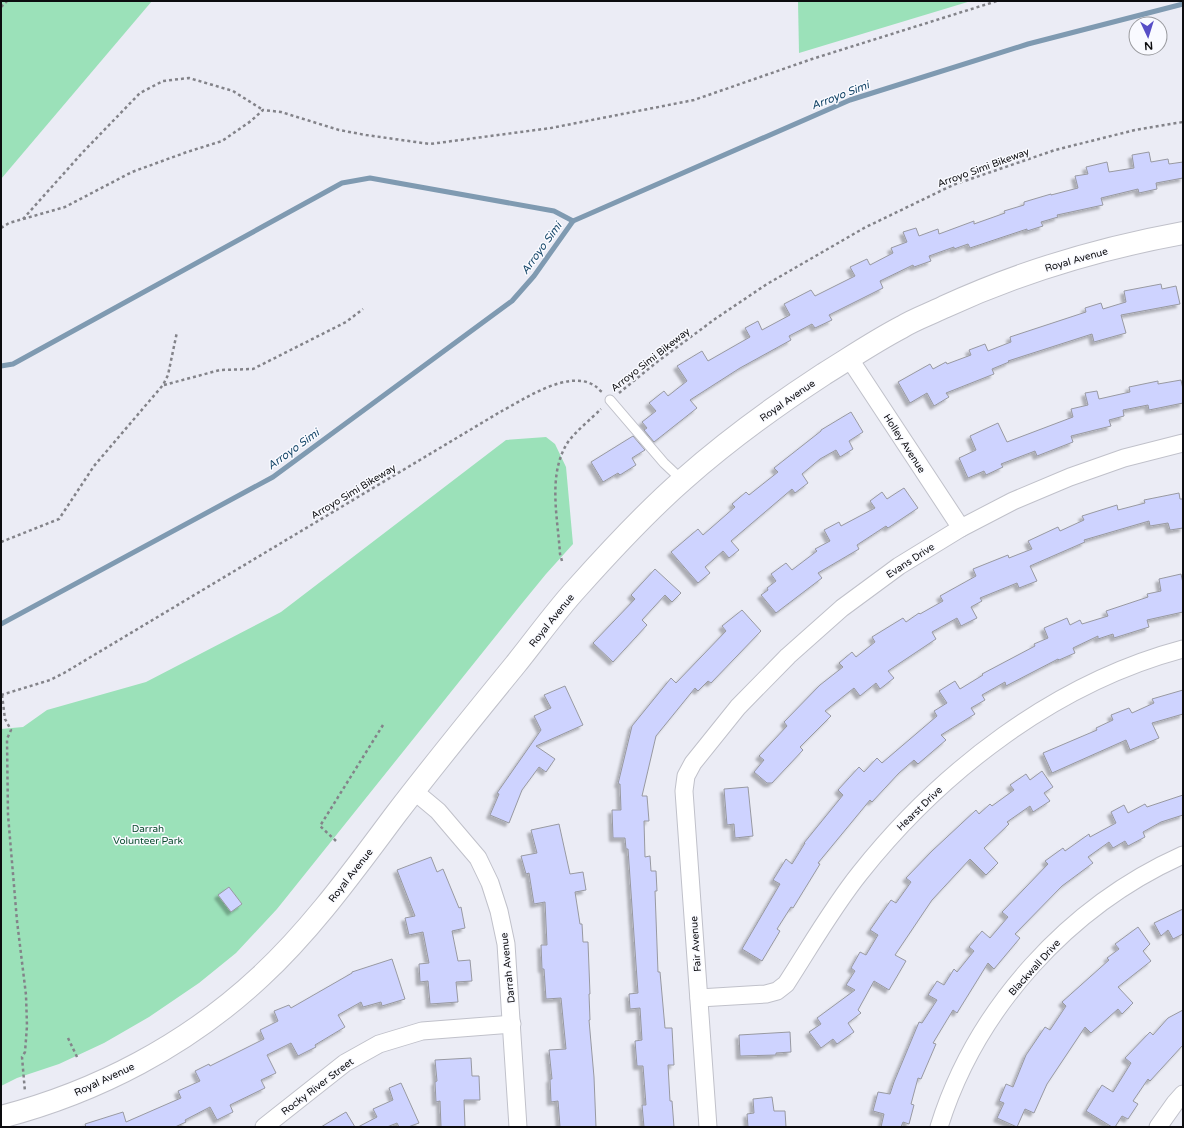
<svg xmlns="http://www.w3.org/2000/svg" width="1184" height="1128" font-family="'Varela Round',sans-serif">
<defs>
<filter id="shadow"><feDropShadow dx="-3.5" dy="3.5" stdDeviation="1" flood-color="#0004"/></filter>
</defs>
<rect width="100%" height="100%" fill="#ebecf5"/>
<g fill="#9be1b9">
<polygon points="1,1 152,1 1,179"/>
<polygon points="798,1 971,1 799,53"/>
<polygon points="546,437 555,444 566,467 573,544 546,574 519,607 277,909 236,953 199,983 149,1017 104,1043 59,1064 17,1078 1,1086 1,729 23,727 47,710 146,682 281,612 506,440"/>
</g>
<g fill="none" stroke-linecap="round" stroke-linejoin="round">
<g stroke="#7f9ab1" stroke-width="5">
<polyline points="1,366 13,364 342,183 370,178 554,211 573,221"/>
<polyline points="1,624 273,477 512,301 534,276 573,221 850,100 1028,44 1183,4"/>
</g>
</g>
<g fill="#ced3ff" stroke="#9899a1" filter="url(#shadow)">
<polygon points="1149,152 1151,162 1168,159 1169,164 1183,162 1183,178 1156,183 1157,189 1139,193 1138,189 1101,198 1103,205 1057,215 1058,217 1041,222 1043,226 1027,231 1027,229 970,248 968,244 954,249 954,247 929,256 931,261 914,267 913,265 880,281 883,288 829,315 832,320 815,328 812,324 789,336 791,340 740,368 690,400 697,408 654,442 644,430 647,428 642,422 656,411 649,403 664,391 668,396 687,381 677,366 702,351 708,361 750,337 745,328 758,321 762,330 790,315 784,304 811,290 815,296 855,276 850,267 867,259 870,265 893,253 891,248 907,242 903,232 916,228 919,236 938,229 939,234 974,221 974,224 1005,213 1004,211 1024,205 1024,202 1051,194 1051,195 1078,188 1075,176 1088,174 1086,167 1107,162 1109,172 1134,168 1132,155"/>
<polygon points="1161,284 1162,289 1176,286 1180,304 1121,315 1126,333 1094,342 1092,334 1008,361 1009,362 992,369 994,374 946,393 949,397 934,406 927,393 910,403 898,382 930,364 933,369 946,362 947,364 971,355 969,350 985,344 988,351 1011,342 1010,337 1086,312 1085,308 1101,303 1103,309 1126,302 1124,291"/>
<polygon points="1181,380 1183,389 1183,403 1149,410 1148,405 1123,410 1124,416 1109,420 1111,426 1071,436 1073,442 1037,456 1035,451 1001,464 1003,467 986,475 984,471 968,478 959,458 976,450 970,436 998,423 1007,442 1073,417 1071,409 1088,405 1085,393 1097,391 1099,399 1130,392 1129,387 1158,381 1158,384"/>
<polygon points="851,412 863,432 849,441 853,449 840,457 836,450 820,459 802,474 808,483 795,493 792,489 731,541 739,550 729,558 723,551 705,567 710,573 698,583 671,552 698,529 703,535 735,507 732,504 746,492 749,495 778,472 774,468 821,431 821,430"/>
<polygon points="633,436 645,450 632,458 636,465 620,475 618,473 603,482 591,462"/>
<polygon points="904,488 918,508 888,528 886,526 857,545 859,549 818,573 822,578 776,613 761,595 768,590 767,588 776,581 771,574 786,563 792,570 817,551 815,549 830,541 824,530 839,522 841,526 875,508 870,501 882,492 887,499"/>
<polygon points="1179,493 1180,499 1183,499 1183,528 1170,530 1168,523 1150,526 1149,521 1084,540 1085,542 1030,566 1037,581 1019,588 1017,583 980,598 982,601 971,607 977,618 961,626 957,618 932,632 936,639 888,671 894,678 880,689 876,683 860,696 854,688 825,711 831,716 800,747 803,750 772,783 767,783 754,772 764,760 759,756 787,726 784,722 820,685 843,667 839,663 852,652 856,657 875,642 872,637 903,618 906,622 919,613 920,614 943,601 940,596 976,576 973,569 1008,555 1009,558 1032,549 1028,541 1058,527 1060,531 1084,520 1082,516 1117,505 1118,510 1145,503 1144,500"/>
<polygon points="655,569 681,593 672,602 665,595 642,620 647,625 613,662 593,643 635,599 631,595"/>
<polygon points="1181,574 1183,583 1183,612 1147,620 1149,627 1114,638 1113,634 1098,639 1098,636 1073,648 1075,653 1059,660 1058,659 1006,686 1005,682 982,695 985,700 971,708 975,714 941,735 946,740 918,764 914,760 899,773 872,802 870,800 818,863 820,864 793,908 791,907 777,929 780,931 762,961 742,949 780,884 773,880 786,859 792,864 805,843 804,843 843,795 838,790 859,767 864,772 877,758 882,763 937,716 934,711 947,703 939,691 955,681 960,689 983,675 982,674 1035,646 1034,644 1048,638 1044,628 1067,618 1070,625 1080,620 1082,624 1108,616 1106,611 1148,597 1147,594 1161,591 1159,579"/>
<polygon points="742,610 761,631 711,683 708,681 698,691 695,688 656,736 642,796 647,796 649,821 644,821 645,857 650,856 651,871 656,871 657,891 655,891 658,972 660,972 665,1028 672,1028 674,1065 668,1065 670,1101 672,1101 674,1127 644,1127 642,1105 646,1105 643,1066 637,1066 635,1041 642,1040 640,1008 630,1009 629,994 638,993 628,849 626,849 625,838 613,838 612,810 621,810 620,784 618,784 632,726 671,678 676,683 726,631 722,626"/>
<polygon points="565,686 583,725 536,746 555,759 546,772 539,767 522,790 509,823 490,815 499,794 497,793 541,730 534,716 551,708 544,695"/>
<polygon points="1183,690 1183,714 1152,723 1159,738 1130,750 1126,740 1052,773 1043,753 1097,730 1096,728 1113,720 1111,715 1129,708 1132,713 1154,703 1152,699"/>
<polygon points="1042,771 1053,787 1044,793 1050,801 1033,812 1030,806 1007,822 1009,824 984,848 998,863 986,875 970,859 932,900 895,955 906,961 889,990 874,981 858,1010 861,1013 848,1023 854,1032 837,1044 833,1039 821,1048 809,1032 821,1024 817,1018 855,990 846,985 855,971 851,968 860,952 866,955 878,935 870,930 891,900 896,903 911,882 906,878 932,851 976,810 979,814 990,804 992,806 1014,790 1010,785 1026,774 1030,780"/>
<polygon points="748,787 753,836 735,838 734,824 727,825 724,789"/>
<polygon points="1183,795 1183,815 1161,822 1143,832 1145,837 1128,846 1125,841 1113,848 1109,842 1088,857 1093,863 1062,886 1015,934 1020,938 994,969 988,963 957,1013 953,1010 933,1043 936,1044 921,1079 918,1078 911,1104 914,1105 909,1124 903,1122 901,1127 881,1127 884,1114 873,1111 878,1092 890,1094 894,1082 919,1022 922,1023 937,1000 928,995 937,981 944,985 954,969 957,972 974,951 969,947 982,931 990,938 1008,917 1002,912 1048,864 1045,861 1063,848 1065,851 1089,834 1090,837 1116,823 1111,812 1124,805 1128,813 1145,804 1147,807"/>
<polygon points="559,824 570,874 583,872 586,890 575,892 580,924 582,924 583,942 588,942 590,994 589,994 590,1020 589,1020 594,1077 596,1127 560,1127 558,1101 551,1102 550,1079 552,1079 549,1050 566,1049 561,998 546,999 544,969 542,969 541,945 547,945 545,902 534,904 529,873 526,874 521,856 537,853 531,830"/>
<polygon points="431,857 437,872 443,869 459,908 461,907 465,928 452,931 458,961 470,960 472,981 456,982 458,1002 430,1004 428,981 420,982 419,964 429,963 423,932 409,935 405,918 415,916 397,870"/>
<polygon points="229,887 242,904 231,912 218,895"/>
<polygon points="1183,909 1183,934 1173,939 1168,930 1161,936 1154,923"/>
<polygon points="1138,927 1150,944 1143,951 1151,961 1118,987 1133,1003 1122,1014 1118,1009 1091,1033 1085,1027 1047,1084 1034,1113 1025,1109 1017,1127 997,1118 1004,1103 999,1101 1006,1084 1013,1087 1026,1055 1045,1027 1050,1030 1066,1006 1062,1002 1109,960 1107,958 1119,949 1115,944"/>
<polygon points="392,959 405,999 382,1006 381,1002 363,1007 361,1002 338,1015 345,1027 315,1045 316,1047 298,1056 291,1043 267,1055 276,1073 261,1080 265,1088 230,1105 233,1112 217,1120 210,1107 185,1120 186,1122 175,1127 86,1127 85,1124 123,1112 126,1122 181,1098 178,1091 200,1081 195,1071 209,1064 210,1066 264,1039 260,1030 278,1021 274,1011 289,1005 291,1008 352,973 352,972"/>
<polygon points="1183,1010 1183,1045 1150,1081 1148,1079 1133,1101 1138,1104 1128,1119 1122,1116 1115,1127 1112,1127 1086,1111 1102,1085 1113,1092 1131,1063 1125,1058 1150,1032 1153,1035 1168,1018"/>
<polygon points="790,1032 791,1052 776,1053 776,1055 740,1056 739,1035"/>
<polygon points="471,1058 472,1076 479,1076 480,1100 464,1100 465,1127 441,1127 440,1101 436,1102 435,1082 437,1081 435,1060"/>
<polygon points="401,1083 419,1123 408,1127 399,1127 397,1123 387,1127 358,1127 377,1117 373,1109 393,1100 389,1088"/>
<polygon points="772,1097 774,1111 785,1111 786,1127 748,1127 747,1114 754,1113 753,1099"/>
<polygon points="346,1112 355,1127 321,1127"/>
</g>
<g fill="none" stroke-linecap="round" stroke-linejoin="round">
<defs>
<polyline id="service" points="610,400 664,463 682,480"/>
<g id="minor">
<polyline points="849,358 961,528"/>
<polyline points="414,791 438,811 478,858 490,883 499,911 506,944 518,1127"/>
<path d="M699,998l67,-4 11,-3 9,-7c24,-37 46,-76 74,-111 81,-102 195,-190 323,-224"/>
<polyline points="264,1127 345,1063 379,1044 422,1031 512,1024"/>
<polyline points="708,1127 684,791 686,776 693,763 738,707 788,656 842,608 899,566 961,528 1013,501 1070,477 1124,458 1183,443"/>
<path d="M939,1127c37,-119 130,-221 244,-272"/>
<polyline points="1158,1127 1175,1103 1183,1094"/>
</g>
<path id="secondary" d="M1,1117c96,-25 186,-72 259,-140 52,-48 94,-107 136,-163 39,-51 79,-100 119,-149 21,-26 40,-53 62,-77 34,-38 69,-76 107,-109 44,-39 91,-73 140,-105 26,-16 51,-33 78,-47 13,-8 28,-13 42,-20 76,-35 157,-59 239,-74"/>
</defs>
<use href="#service" stroke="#c0c1ca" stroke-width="11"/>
<use href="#minor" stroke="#c0c1ca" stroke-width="19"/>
<use href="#secondary" stroke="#c0c1ca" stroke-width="24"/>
<g stroke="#838389" stroke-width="2.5" stroke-dasharray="3 3" stroke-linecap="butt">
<polyline points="1,7 7,1"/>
<polyline points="23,219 83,152 140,93 163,81 189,78 233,91 263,110"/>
<polyline points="1,228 9,223 65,207 132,172 187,152 222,141 251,121 263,110 281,112 339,130 366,135 430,144 551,128 694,100 812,59 997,1"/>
<polyline points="164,385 220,370 253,369 346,322 363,309"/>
<polyline points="619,393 657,362 715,319 767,284 864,228 953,185 1055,150 1135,130 1183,122"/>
<polyline points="1,542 59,519 94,466 163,385 168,375 177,332"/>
<path d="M562,561l-2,-7c-2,-35 -13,-80 8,-112 7,-10 24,-24 33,-33"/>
<path d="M1,695l49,-15 14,-7 436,-261c23,-12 69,-44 95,-26 2,1 4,4 7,6"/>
<polyline points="2,695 5,719 11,730 7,739 8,815 17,921 26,995 27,1026 25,1052 22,1057 25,1092"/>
<polyline points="336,841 320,826 383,725"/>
<polyline points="68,1038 78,1059"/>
</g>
<use href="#service" stroke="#fff" stroke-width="9"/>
<use href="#minor" stroke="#fff" stroke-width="17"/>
<use href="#secondary" stroke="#fff" stroke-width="22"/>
</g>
<g text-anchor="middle" stroke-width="3" stroke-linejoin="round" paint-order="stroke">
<g font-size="10" fill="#0c0c0f" stroke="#f9faff">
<text transform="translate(983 167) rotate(-20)" y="4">Arroyo Simi Bikeway</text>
<text transform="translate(1076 259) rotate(-16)" y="4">Royal Avenue</text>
<text transform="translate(650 359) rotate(-38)" y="4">Arroyo Simi Bikeway</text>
<text transform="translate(787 400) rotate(-35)" y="4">Royal Avenue</text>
<text transform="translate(905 443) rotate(57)" y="4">Holley Avenue</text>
<text transform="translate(353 491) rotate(-31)" y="4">Arroyo Simi Bikeway</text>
<text transform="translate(910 560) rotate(-33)" y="4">Evans Drive</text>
<text transform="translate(551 620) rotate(-51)" y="4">Royal Avenue</text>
<text transform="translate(919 808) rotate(-44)" y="4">Hearst Drive</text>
<text transform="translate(350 875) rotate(-52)" y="4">Royal Avenue</text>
<text transform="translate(695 944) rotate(-94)" y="4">Fair Avenue</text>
<text transform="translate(1034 967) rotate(-48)" y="4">Blackwall Drive</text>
<text transform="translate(507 968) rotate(-96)" y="4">Darrah Avenue</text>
<text transform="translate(104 1079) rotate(-25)" y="4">Royal Avenue</text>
<text transform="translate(317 1086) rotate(-37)" y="4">Rocky River Street</text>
</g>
<g font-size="10" fill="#0c4c2f" stroke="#f9faff">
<text x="148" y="832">Darrah<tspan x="148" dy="12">Volunteer Park</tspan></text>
</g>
<g font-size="11" font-style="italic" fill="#134467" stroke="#f9faff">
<text transform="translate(840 95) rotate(-21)" y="4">Arroyo Simi</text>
<text transform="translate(541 248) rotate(-54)" y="4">Arroyo Simi</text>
<text transform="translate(293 449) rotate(-36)" y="4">Arroyo Simi</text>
</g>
</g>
<rect width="1184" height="1128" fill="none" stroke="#0c0c0f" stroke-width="4"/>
<g transform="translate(1148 36) rotate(176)"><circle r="19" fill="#f9faff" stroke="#9a9b9f"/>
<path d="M0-3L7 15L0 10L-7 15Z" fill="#574ec6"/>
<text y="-6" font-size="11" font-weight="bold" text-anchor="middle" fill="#0c0c0f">N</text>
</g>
</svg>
